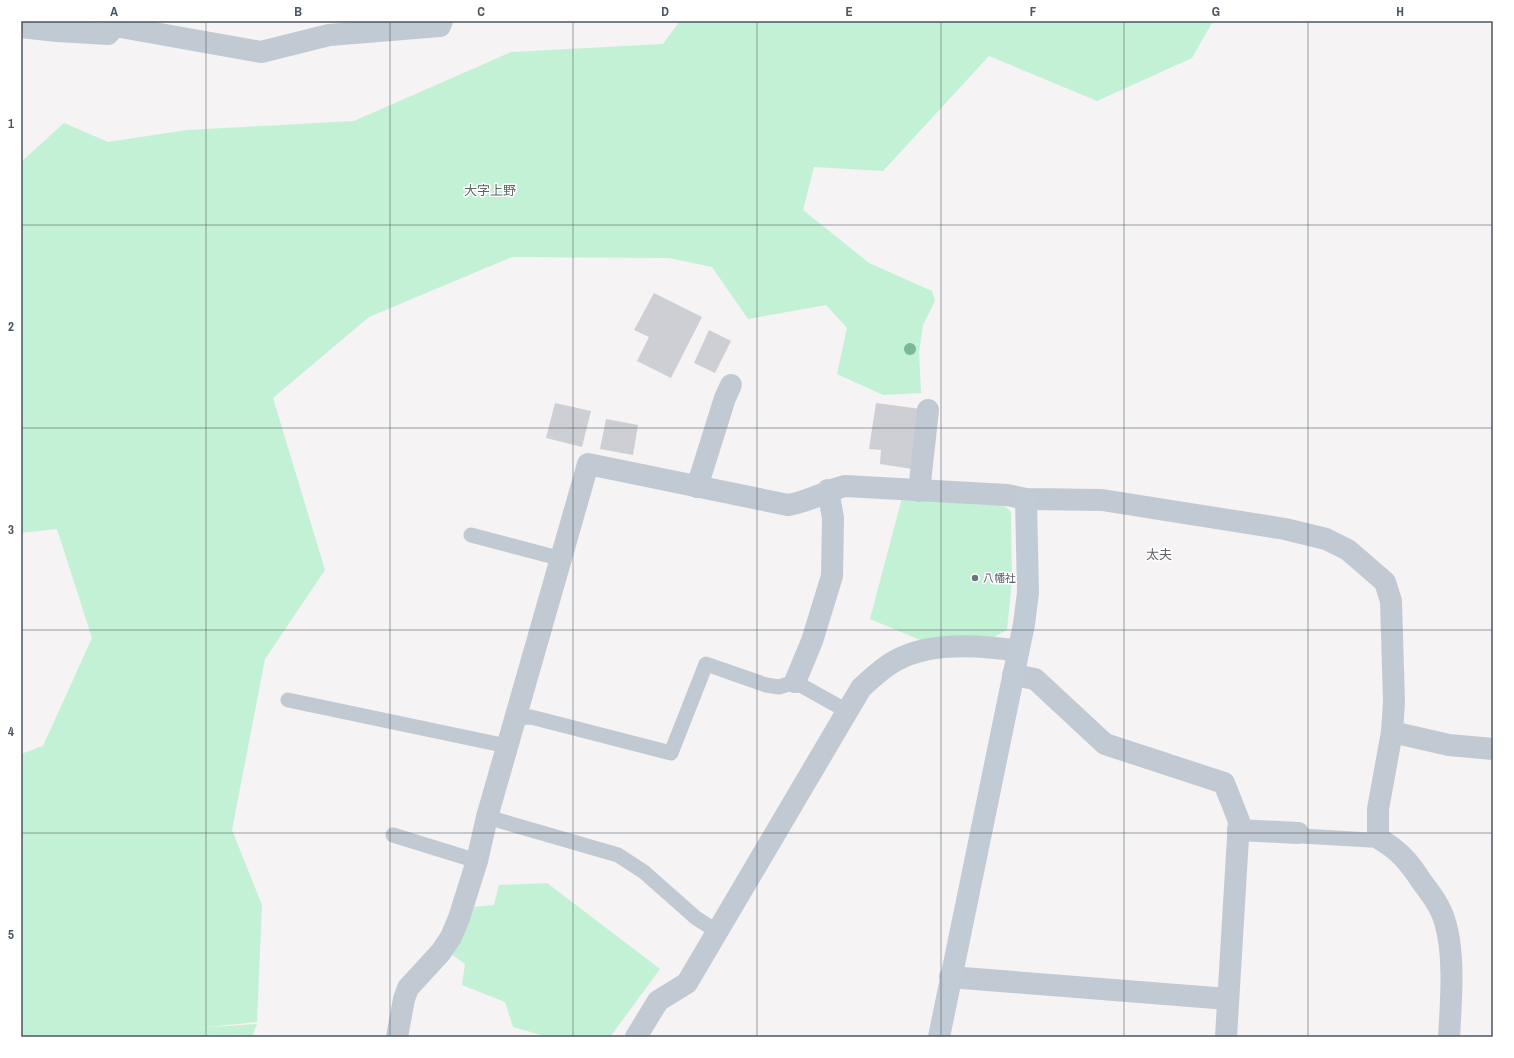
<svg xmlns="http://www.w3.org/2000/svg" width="1514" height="1058" font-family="'Archivo Narrow','Noto Sans JP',sans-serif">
<rect width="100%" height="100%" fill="#f5f3f3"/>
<g fill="#c3f1d5">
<polygon points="680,21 1213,21 1192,58 1097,101 989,56 883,171 814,167 803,210 869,263 932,291 935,301 923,325 919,353 921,393 883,395 837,374 847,328 826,305 748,319 712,267 669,258 512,257 369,317 273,398 325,570 265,659 232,830 262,905 257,1022 198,1028 257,1024 252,1037 21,1037 21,754 43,746 92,638 57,529 21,533 21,162 64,123 108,142 187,130 354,121 511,52 663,44"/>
<polygon points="902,498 1003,505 1011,512 1012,580 1007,630 992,638 925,642 870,619"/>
<polygon points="547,883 660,969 610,1037 548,1037 513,1027 505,1002 462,985 465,964 450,953 473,907 494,905 499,885"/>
</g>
<g fill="#cdcfd5">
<polygon points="654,293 702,317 671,378 637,361 649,337 634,330"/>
<polygon points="709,330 731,341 715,373 694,363"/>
<polygon points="555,403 591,411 582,447 546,438"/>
<polygon points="876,403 921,409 912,469 880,464 881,450 869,449"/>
<polygon points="606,419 638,425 633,455 600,449"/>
</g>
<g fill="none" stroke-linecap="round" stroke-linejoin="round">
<g stroke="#c1cad2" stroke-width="15">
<polyline points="471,535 562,559"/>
<polyline points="288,700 507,746"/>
<polyline points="516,718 531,717 671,753 706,664 766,685 779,687 795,682 847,711"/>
<polyline points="487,817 618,855 644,872 696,918 718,932"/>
<polyline points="1298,833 1302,836 1370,840 1378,838"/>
<polyline points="393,835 477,861"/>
</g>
<g stroke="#c1cad2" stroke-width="22">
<polyline points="21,27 57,31 108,34 115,26 261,52 329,35 440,26 442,21"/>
<polyline points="697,487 725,398 731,385"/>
<polyline points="919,491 928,410"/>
<polyline points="1013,675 1035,679 1105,744 1224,783 1239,821 1226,1037"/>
<polyline points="795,682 812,641 832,576 833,518 828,490"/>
<path d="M1392,732l-14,77v29c21,12 31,24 44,44 9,12 19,25 23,40 10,32 6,81 4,115"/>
<polyline points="1238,830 1298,833"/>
<polyline points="950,977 1228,999"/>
<path d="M397,1037l7,-38 4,-11 33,-36 10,-15 8,-19 18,-57 10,-44 101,-353 200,41c20,-3 38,-14 57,-19l162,9 19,4 76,1 183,29 41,10 22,11 37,32 6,19 3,101 -2,30 57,13 44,4"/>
<path d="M636,1037l22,-36 29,-18 174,-295c11,-10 21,-20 34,-27 35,-20 85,-16 123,-10"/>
</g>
<polyline stroke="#c1cbd6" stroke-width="22" points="939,1037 1024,624 1028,593 1026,499"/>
</g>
<circle fill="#7bb799" cx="910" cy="349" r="6"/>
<path fill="none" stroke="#4a5661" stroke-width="1" stroke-opacity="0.55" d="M206,21v1016M390,21v1016M573,21v1016M757,21v1016M941,21v1016M1124,21v1016M1308,21v1016M21,225h1472M21,428h1472M21,630h1472M21,833h1472"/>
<circle fill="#6b7280" stroke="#fff" stroke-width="1.5" cx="975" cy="578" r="4"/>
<g text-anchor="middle" stroke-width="3" stroke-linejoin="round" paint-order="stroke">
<g font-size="11" fill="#5b616d" stroke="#fff" text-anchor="start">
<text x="983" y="582">八幡社</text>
</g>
<g font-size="13" fill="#5f6368" stroke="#fff">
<text x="490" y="195">大字上野</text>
<text x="1159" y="559">太夫</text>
</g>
</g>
<rect width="1514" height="1058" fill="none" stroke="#ffffff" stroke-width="44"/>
<rect x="22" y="22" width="1470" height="1014" fill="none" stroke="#4a5661" stroke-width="1.5"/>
<g font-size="13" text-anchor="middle" font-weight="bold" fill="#4a5661">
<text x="114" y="16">A</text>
<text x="298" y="16">B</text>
<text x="481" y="16">C</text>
<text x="665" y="16">D</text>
<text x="849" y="16">E</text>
<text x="1033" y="16">F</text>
<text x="1216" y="16">G</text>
<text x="1400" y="16">H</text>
<text x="11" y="128">1</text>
<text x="11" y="331">2</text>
<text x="11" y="534">3</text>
<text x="11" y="736">4</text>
<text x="11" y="939">5</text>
</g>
</svg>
